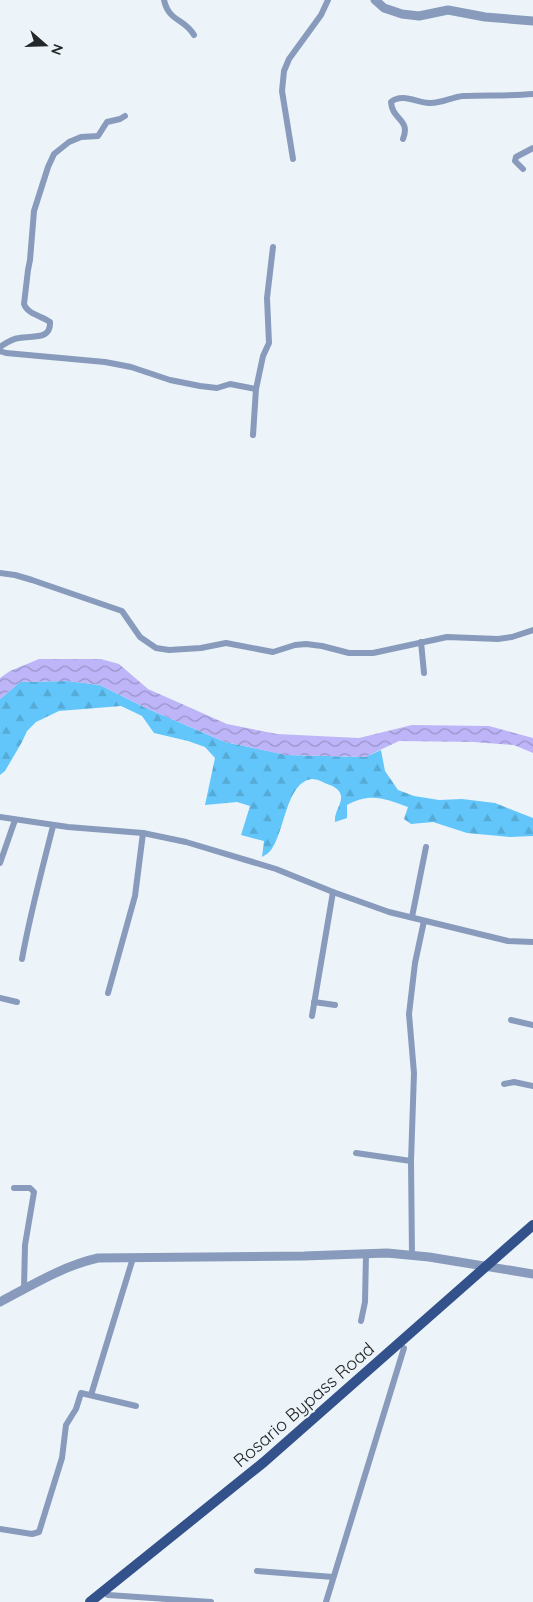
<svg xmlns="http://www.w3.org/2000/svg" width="533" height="1602" font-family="Quicksand,sans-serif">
<defs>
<pattern id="forest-firs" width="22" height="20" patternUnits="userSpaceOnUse" patternTransform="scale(1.25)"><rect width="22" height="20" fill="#62c6fa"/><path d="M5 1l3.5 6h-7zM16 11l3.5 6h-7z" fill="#55aad6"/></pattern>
<pattern id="water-waves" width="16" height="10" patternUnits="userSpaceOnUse" patternTransform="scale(1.25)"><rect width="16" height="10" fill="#bdb5f8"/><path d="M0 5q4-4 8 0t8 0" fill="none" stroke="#9993c9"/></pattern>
</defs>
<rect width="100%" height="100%" fill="#ecf4f9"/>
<path fill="url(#forest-firs)" d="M67,681l33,4 46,23 79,34 62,13 78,2 16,-7 4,21 13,19 16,6 25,4 23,-1 33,4 38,15v18l-23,1 -43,-4 -34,-11 -22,2 -7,-5 4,-12c-22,-8 -38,-15 -61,-2v13l-12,4c-1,-11 7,-17 6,-26 -1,-7 -8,-10 -14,-12 -4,-2 -10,-5 -15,-5 -26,3 -27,53 -41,71 -2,3 -6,5 -9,7l2,-16 -23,-6 9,-29 -13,-4 -32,3 10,-47 -10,-11 -17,-6 -34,-8 -12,-17 -21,-10 -62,5 -23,11 -9,9 -5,11 -17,29 -5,4v-76l20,-17z"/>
<polygon fill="url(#water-waves)" points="39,659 101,659 119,664 148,689 227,724 277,734 359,738 412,725 489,726 533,738 533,753 514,745 474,742 399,741 365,757 286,755 225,742 146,708 100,685 67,681 20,682 0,699 0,678 10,671"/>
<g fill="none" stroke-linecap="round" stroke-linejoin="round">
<g stroke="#889bbc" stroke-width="6">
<path d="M164,0c5,22 20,18 30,35"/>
<path d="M403,139c8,-20 -11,-19 -12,-37 11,-9 25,0 38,1 11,1 23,-6 34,-7 23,-1 47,0 70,-2"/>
<polyline points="293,159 282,91 284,71 289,59 321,15 328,0"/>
<polyline points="523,169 515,161 516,157 533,148"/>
<path d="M0,347c6,-4 11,-8 19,-9 12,-3 32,3 31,-16 -8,-6 -23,-8 -26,-18l4,-34 2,-10 4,-49 14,-44 6,-13 15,-12 12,-5 17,-1 9,-14 13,-3 5,-3"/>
<polyline points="0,351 6,353 105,362 131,367 170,380 200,386 217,388 230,384 256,389"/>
<polyline points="253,435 256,389 263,356 269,343 267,298 273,247"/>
<polyline points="0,573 15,575 32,580 122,611 140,637 156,648 169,650 201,648 226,643 273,652 295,645 306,644 322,646 349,653 373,653 447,637 498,639 512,637 533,630"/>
<polyline points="421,642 424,673"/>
<polyline points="0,817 68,827 143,833 186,842 276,869 333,892 389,912 508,941 533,942"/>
<polyline points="0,863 15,820"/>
<polyline points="412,917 426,847"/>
<path d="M22,959c8,-45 20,-89 31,-133"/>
<polyline points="108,993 135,896 143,833"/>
<polyline points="0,998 17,1002"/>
<polyline points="314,1002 335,1005"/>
<polyline points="312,1016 333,892"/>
<polyline points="511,1020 533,1025"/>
<polyline points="504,1084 514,1082 533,1086"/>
<polyline points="356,1153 411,1161"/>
<polyline points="14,1188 30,1188 34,1192 25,1245 24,1289"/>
<polyline points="412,1256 411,1161 414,1073 409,1014 415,963 424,921"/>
<polyline points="361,1321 365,1302 366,1254"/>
<polyline points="91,1395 133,1258"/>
<polyline points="0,1529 32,1534 39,1532 62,1458 66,1425 76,1409 81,1393 136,1406"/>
<polyline points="257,1571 333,1577"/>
<polyline points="108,1595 211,1602"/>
<polyline points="326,1602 404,1348"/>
</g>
<g stroke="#889bbc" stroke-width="9">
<polyline points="375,0 384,8 402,14 419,16 448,10 485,17 533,21"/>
<path d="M0,1302c30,-16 65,-37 98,-44l206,-2 83,-3 42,4 104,17"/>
</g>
<polyline stroke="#33518a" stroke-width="10" points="90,1602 264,1462 533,1225"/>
</g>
<g text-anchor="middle" stroke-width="4.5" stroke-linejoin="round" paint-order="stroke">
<g font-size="18" fill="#242729" stroke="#ecf4f9">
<text transform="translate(304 1405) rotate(-41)" y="6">Rosario Bypass Road</text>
</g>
</g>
<g transform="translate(45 45) rotate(110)" stroke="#ecf4f9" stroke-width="4" paint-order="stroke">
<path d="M0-4L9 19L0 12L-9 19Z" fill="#242729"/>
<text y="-8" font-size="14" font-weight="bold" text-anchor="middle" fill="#242729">N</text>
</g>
</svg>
